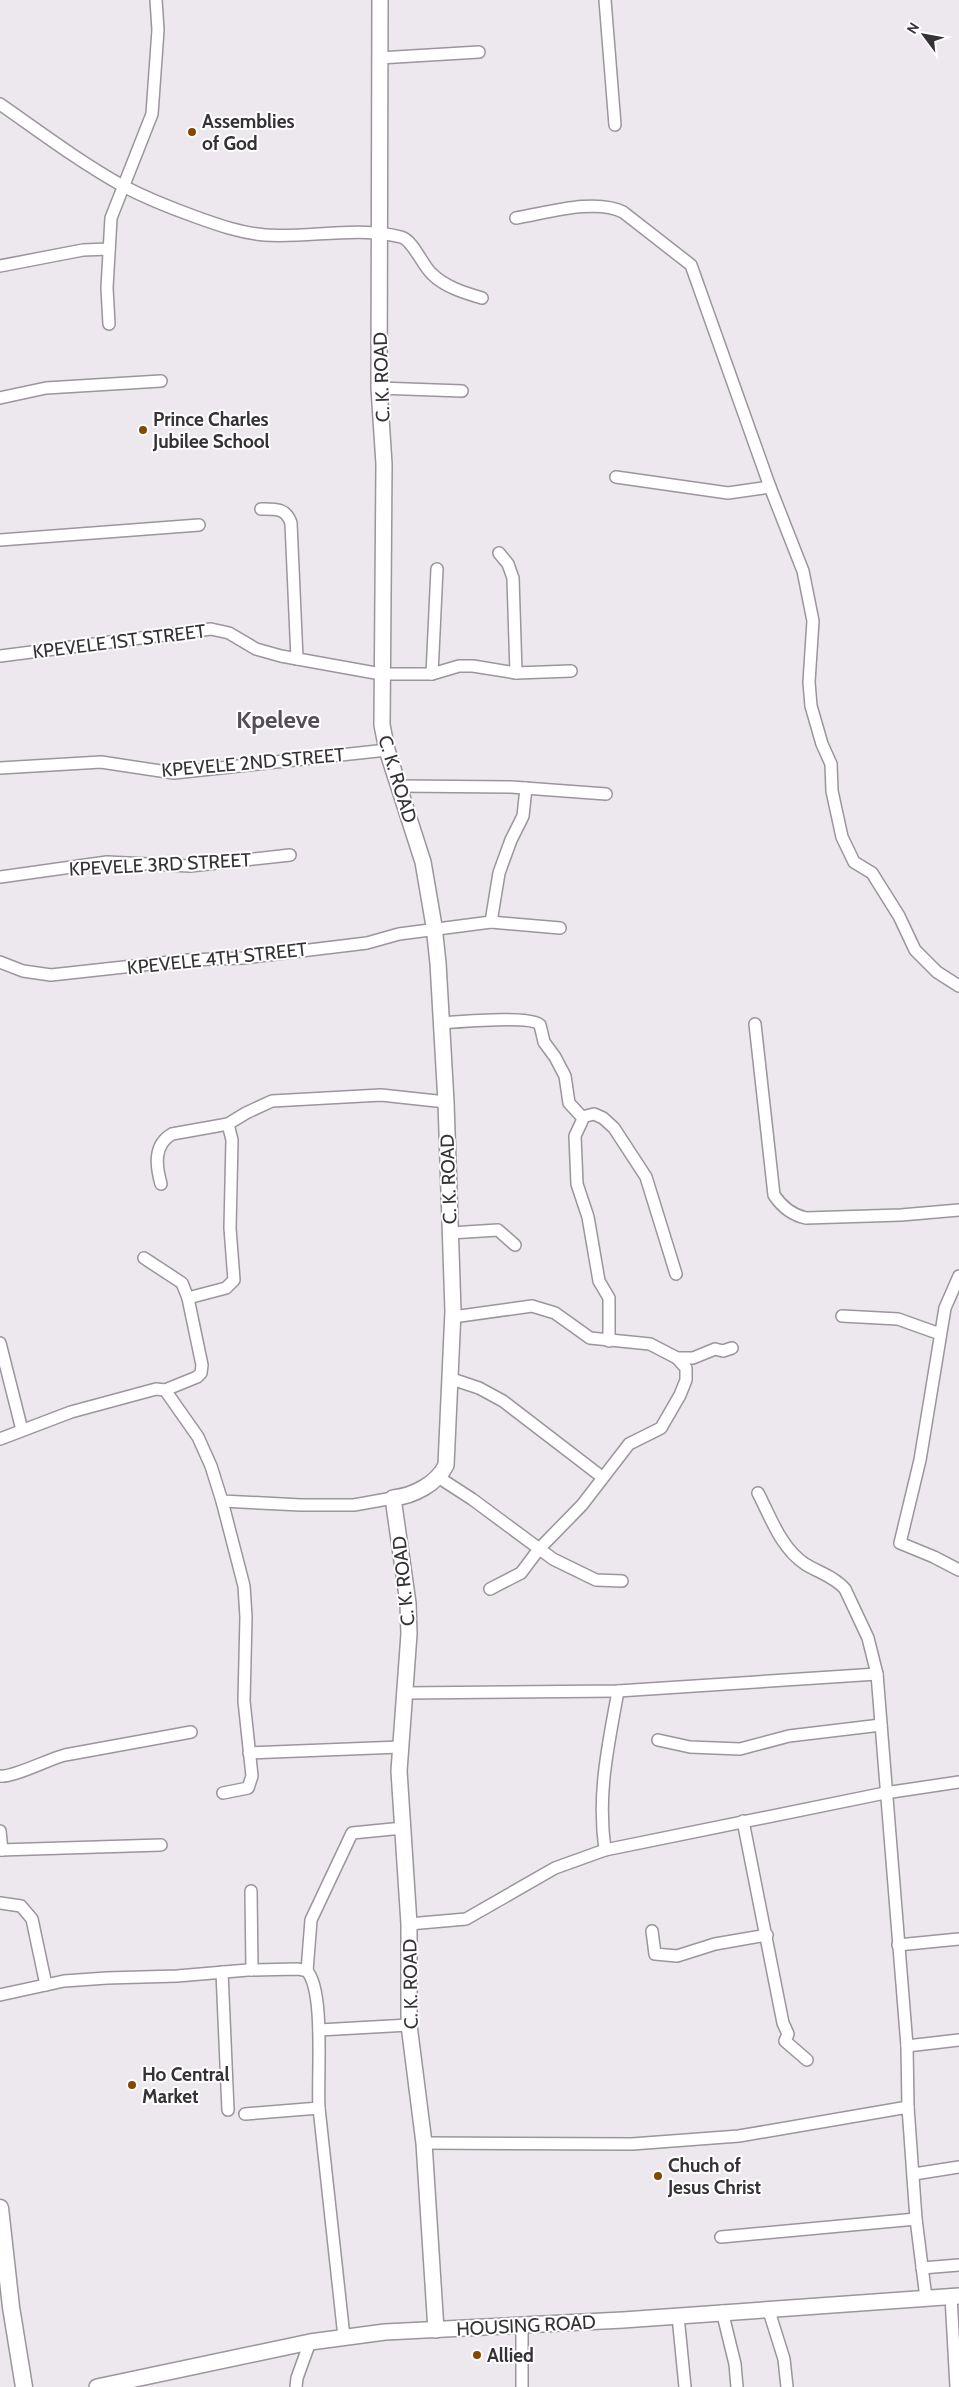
<svg xmlns="http://www.w3.org/2000/svg" width="959" height="2387" font-family="Cabin,sans-serif">
<rect width="100%" height="100%" fill="#ede7ee"/>
<g fill="none" stroke-linecap="round" stroke-linejoin="round">
<defs>
<g id="minor">
<polyline points="605,0 615,125"/>
<polyline points="379,58 479,52"/>
<path d="M0,104c40,28 80,58 123,82 23,12 48,22 73,31 22,8 45,16 69,18 45,3 92,-9 136,2 12,3 21,28 31,37 13,13 33,19 50,24"/>
<path d="M516,218c31,-5 79,-20 107,-6l68,53 79,222 33,84 10,50 -4,61 2,24 11,38 9,20 1,27 10,46 12,25 18,11 27,43 16,34 22,22 22,14"/>
<polyline points="0,266 83,250 109,249"/>
<polyline points="109,324 107,288 111,218 152,114 158,30 156,0"/>
<polyline points="379,388 462,391"/>
<polyline points="0,398 46,388 161,381"/>
<polyline points="616,477 728,493 770,487"/>
<path d="M261,509c15,0 25,-1 30,14l6,136"/>
<polyline points="0,540 199,525"/>
<polyline points="499,553 508,564 513,578 516,673"/>
<polyline points="0,656 211,629 229,633 256,649 281,656 381,674 432,674 459,666 473,666 516,673 571,671"/>
<polyline points="432,674 437,569"/>
<polyline points="0,768 101,762 174,773 387,750"/>
<polyline points="399,786 511,787 606,794"/>
<polyline points="0,877 107,862 190,866 290,855"/>
<polyline points="491,922 560,928"/>
<polyline points="0,962 23,971 51,975 188,960 243,958 367,943 399,934 491,922 499,873 511,840 523,816 526,788"/>
<path d="M441,1023c17,-1 90,-8 99,2l4,17 11,15 10,19 4,27 13,14v4l-7,15 2,48 11,33 11,64 10,17v43"/>
<path d="M755,1024l19,171c8,12 18,20 32,23l95,-3 58,-5"/>
<polyline points="582,1117 594,1114 603,1118 614,1128 646,1177 676,1274"/>
<path d="M161,1184c-5,-18 -8,-39 11,-50l56,-10 18,-11 26,-12 109,-6 65,7"/>
<polyline points="450,1233 498,1230 515,1245"/>
<polyline points="144,1258 182,1283 188,1298 202,1365 201,1373 197,1377 165,1390"/>
<polyline points="959,1276 945,1308 920,1460 900,1543 934,1557 959,1570"/>
<polyline points="188,1298 226,1288 234,1280 230,1228 232,1140 228,1124"/>
<polyline points="842,1316 898,1319 940,1334"/>
<polyline points="453,1317 532,1306 555,1313 590,1338 650,1344 677,1358 693,1358 715,1349 723,1351 732,1348"/>
<polyline points="0,1343 22,1430"/>
<polyline points="449,1378 479,1388 503,1401 602,1477"/>
<polyline points="0,1439 71,1412 156,1389 165,1390 198,1437 211,1466 222,1501 301,1505 354,1505 393,1498"/>
<polyline points="438,1477 472,1499 553,1559 596,1580 622,1581"/>
<path d="M758,1493c13,25 23,55 47,71 13,8 30,13 40,25l23,49 9,36 30,372 1,61"/>
<polyline points="222,1501 244,1586 246,1617 244,1701 252,1776 248,1788 223,1793"/>
<polyline points="490,1589 521,1573 539,1549 582,1505 629,1444 661,1428 680,1395 686,1380 686,1368 677,1358"/>
<polyline points="404,1693 618,1691 877,1674"/>
<polyline points="658,1740 690,1747 740,1749 789,1736 881,1725"/>
<polyline points="249,1753 400,1747"/>
<path d="M0,1776c12,2 49,-17 65,-21l126,-23"/>
<polyline points="743,1821 783,2023 788,2034 785,2041 807,2060"/>
<polyline points="0,1831 2,1850"/>
<polyline points="0,1850 161,1845"/>
<path d="M605,1850c-8,-57 3,-103 13,-159"/>
<polyline points="251,1891 252,1970"/>
<polyline points="0,1903 21,1906 32,1919 46,1985"/>
<polyline points="409,1924 466,1919 555,1868 605,1850 885,1793 959,1782"/>
<polyline points="652,1931 655,1954 677,1956 715,1944 767,1935"/>
<polyline points="898,1945 959,1939"/>
<polyline points="307,1971 311,1920 352,1833 403,1828"/>
<polyline points="222,1972 228,2110"/>
<path d="M0,1995l64,-14 43,-3 70,-2 71,-6 50,-1 9,2c18,20 10,107 12,137l-74,6"/>
<polyline points="319,2030 409,2025"/>
<polyline points="907,2046 959,2040"/>
<polyline points="319,2108 344,2337"/>
<polyline points="424,2143 632,2144 739,2136 908,2107 916,2219 926,2298"/>
<polyline points="914,2174 959,2167"/>
<polyline points="721,2237 916,2219"/>
<polyline points="922,2268 959,2265"/>
<polyline points="951,2296 956,2387"/>
<polyline points="768,2308 784,2359 787,2387"/>
<polyline points="722,2311 735,2364 737,2387"/>
<polyline points="678,2316 685,2387"/>
<polyline points="296,2387 297,2378 310,2342"/>
<polyline points="522,2387 522,2324"/>
</g>
<g id="tertiary">
<path d="M380,0l-1,388 5,76 -2,261 5,25 36,112 11,64 4,37 8,139 7,209 -7,154c-9,19 -33,31 -53,33l15,105 1,31 -10,137 10,153v101l15,118 12,187"/>
<polyline points="97,2387 310,2342 385,2332 623,2320 959,2296"/>
</g>
<polyline id="secondary" points="0,2208 11,2307 24,2387"/>
</defs>
<use href="#minor" stroke="#9b959c" stroke-width="14"/>
<use href="#tertiary" stroke="#9b959c" stroke-width="18"/>
<use href="#secondary" stroke="#9b959c" stroke-width="19"/>
<use href="#minor" stroke="#fff" stroke-width="11"/>
<use href="#tertiary" stroke="#fff" stroke-width="15"/>
<use href="#secondary" stroke="#fff" stroke-width="16"/>
</g>
<g fill="#844801" stroke="#fff" stroke-width="2">
<circle cx="192" cy="132" r="5"/>
<circle cx="143" cy="430" r="5"/>
<circle cx="132" cy="2085" r="5"/>
<circle cx="658" cy="2176" r="5"/>
<circle cx="477" cy="2355" r="5"/>
</g>
<g text-anchor="middle" stroke-width="4" stroke-linejoin="round" paint-order="stroke">
<g font-size="19" font-weight="bold" fill="#343235" stroke="#fff" text-anchor="start">
<text x="202" y="128">Assemblies<tspan x="202" dy="22">of God</tspan></text>
<text x="153" y="426">Prince Charles<tspan x="153" dy="22">Jubilee School</tspan></text>
<text x="142" y="2081">Ho Central<tspan x="142" dy="22">Market</tspan></text>
<text x="668" y="2172">Chuch of<tspan x="668" dy="22">Jesus Christ</tspan></text>
<text x="487" y="2362">Allied</text>
</g>
<g font-size="19" fill="#343235" stroke="#fff">
<text transform="translate(381 377) rotate(-92)" y="7">C. K. ROAD</text>
<text transform="translate(119 641) rotate(-7)" y="7">KPEVELE 1ST STREET</text>
<text transform="translate(253 762) rotate(-5)" y="7">KPEVELE 2ND STREET</text>
<text transform="translate(398 779) rotate(73)" y="7">C. K. ROAD</text>
<text transform="translate(160 864) rotate(-3)" y="7">KPEVELE 3RD STREET</text>
<text transform="translate(217 958) rotate(-6)" y="7">KPEVELE 4TH STREET</text>
<text transform="translate(448 1179) rotate(-92)" y="7">C. K. ROAD</text>
<text transform="translate(403 1581) rotate(-96)" y="7">C. K. ROAD</text>
<text transform="translate(410 1984) rotate(-91)" y="7">C. K. ROAD</text>
<text transform="translate(526 2325) rotate(-3)" y="7">HOUSING ROAD</text>
</g>
<g font-size="24" font-weight="bold" fill="#534e55" stroke="#fff">
<text x="278" y="728">Kpeleve</text>
</g>
</g>
<g transform="translate(924 35) rotate(302)" stroke="#ffffff" stroke-width="4" paint-order="stroke">
<path d="M0-4L9 19L0 12L-9 19Z" fill="#343235"/>
<text y="-8" font-size="14" font-weight="bold" text-anchor="middle" fill="#343235">N</text>
</g>
</svg>
